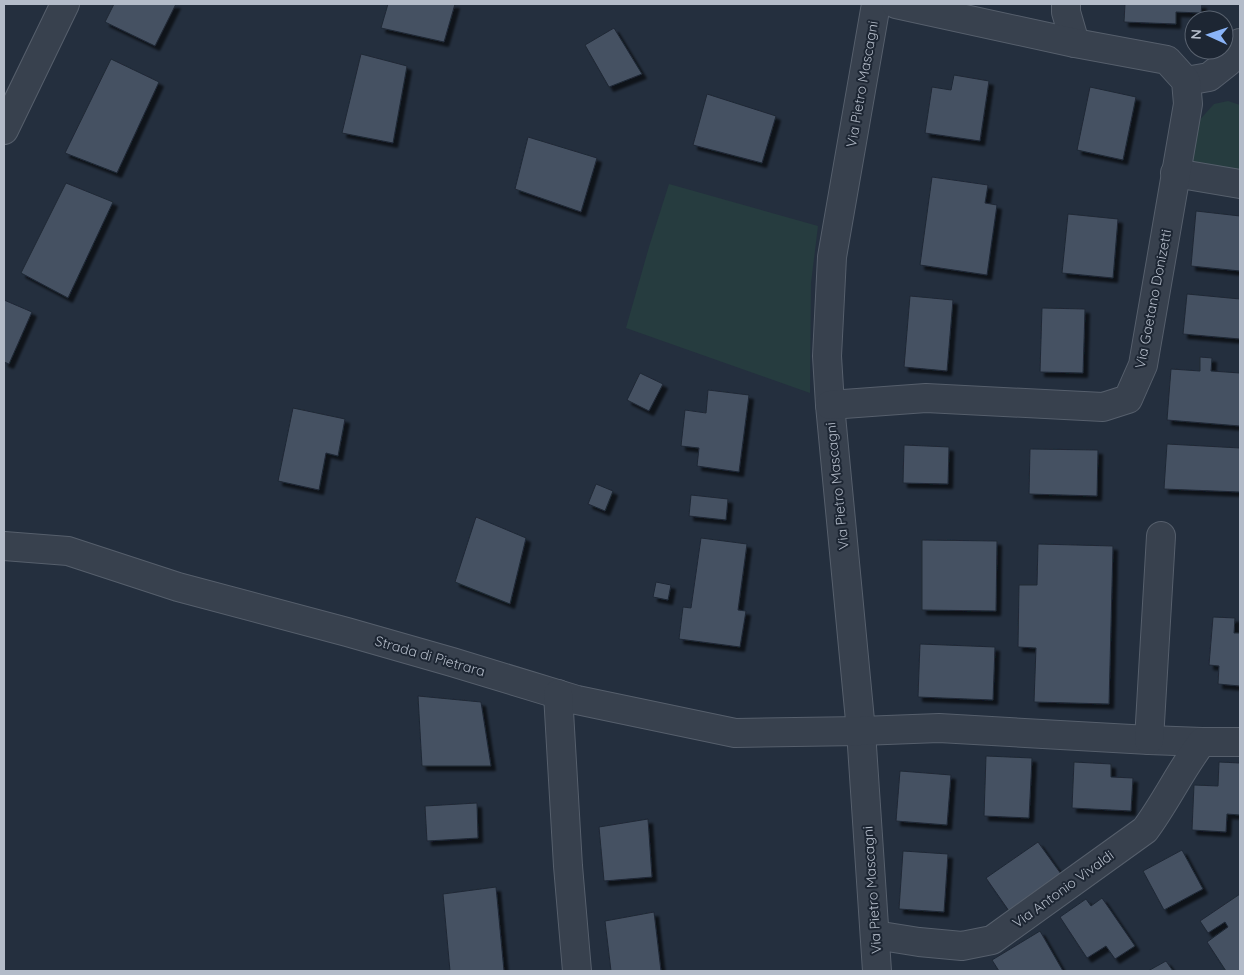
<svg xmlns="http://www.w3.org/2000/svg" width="1244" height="975" font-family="Quicksand,sans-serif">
<defs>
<filter id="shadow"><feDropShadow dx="4.5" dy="4.5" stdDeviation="1" flood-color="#0009"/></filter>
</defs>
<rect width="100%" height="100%" fill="#242f3e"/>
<g fill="#263c3f">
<polygon points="1228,101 1240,105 1240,171 1194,165 1190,147 1196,124 1214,104"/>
<polygon points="669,184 818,226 811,283 810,393 626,328 649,247"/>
</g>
<g fill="#455162" stroke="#1f2835" filter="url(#shadow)">
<polygon points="114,4 176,4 155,46 105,22"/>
<polygon points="388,4 455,4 444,42 381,28"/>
<polygon points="1125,4 1202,4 1201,13 1176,12 1176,24 1124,22"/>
<polygon points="614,28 642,74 609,87 585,45"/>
<polygon points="361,54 407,66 393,143 342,133"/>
<polygon points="111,59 159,82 117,173 65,153"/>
<polygon points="954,75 989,81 980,141 925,133 932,87 951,90"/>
<polygon points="1090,87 1136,97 1123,160 1077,150"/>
<polygon points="707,94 776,116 762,163 693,145"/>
<polygon points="528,137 597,158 581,212 515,189"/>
<polygon points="932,177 988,185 985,203 997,205 987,275 920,265"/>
<polygon points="66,183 113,202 68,298 21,273"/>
<polygon points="1196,211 1240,216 1240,271 1191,266"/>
<polygon points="1068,214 1118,219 1113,278 1062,273"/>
<polygon points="1187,294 1240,299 1240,339 1183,334"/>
<polygon points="910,296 953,300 947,371 904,367"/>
<polygon points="4,300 32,312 9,364 4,362"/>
<polygon points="1042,308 1085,309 1083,373 1040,372"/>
<polygon points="1200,357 1212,358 1211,371 1240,373 1240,426 1167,420 1171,369 1200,371"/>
<polygon points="640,373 663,384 649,411 627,400"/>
<polygon points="708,390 749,395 739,472 697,466 699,448 681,446 685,410 706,413"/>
<polygon points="293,408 345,419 338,456 326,453 319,490 278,481"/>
<polygon points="1167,444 1240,448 1240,492 1164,489"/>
<polygon points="904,445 949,447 948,484 903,483"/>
<polygon points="1030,449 1098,450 1097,496 1029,494"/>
<polygon points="596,484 613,491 605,511 588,504"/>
<polygon points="691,495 728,499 726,520 689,516"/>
<polygon points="476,517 526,538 510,604 455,582"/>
<polygon points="701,538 747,544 738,610 746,611 740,647 679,639 683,607 691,608"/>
<polygon points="922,540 997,541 996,611 922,610"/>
<polygon points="1038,544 1113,546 1109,704 1034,702 1036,648 1018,647 1019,585 1037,585"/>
<polygon points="656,582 671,585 668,600 653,597"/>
<polygon points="1213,617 1235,618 1234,633 1240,633 1240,686 1218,684 1219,666 1209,665"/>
<polygon points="920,644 995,647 993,700 918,697"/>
<polygon points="418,696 481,702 491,766 422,766"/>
<polygon points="986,756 1032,758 1029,818 984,816"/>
<polygon points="1074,762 1111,764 1111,777 1133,778 1131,811 1072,808"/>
<polygon points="1219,762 1240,763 1240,815 1227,814 1226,832 1192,830 1194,785 1218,786"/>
<polygon points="900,771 951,775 947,825 896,821"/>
<polygon points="477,803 478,838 427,841 425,806"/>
<polygon points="648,819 652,877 604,881 599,827"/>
<polygon points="1038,842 1061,874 1009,911 986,878"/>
<polygon points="1182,850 1203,889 1164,910 1143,871"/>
<polygon points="903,851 948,854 944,912 899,909"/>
<polygon points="496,887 504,971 450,971 443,894"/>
<polygon points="1240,894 1240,971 1226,971 1207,942 1228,927 1225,922 1208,933 1200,921"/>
<polygon points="1102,898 1135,946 1115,959 1106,946 1087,958 1060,917 1086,899 1091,906"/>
<polygon points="654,912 661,971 611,971 605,921"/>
<polygon points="1040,931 1063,971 999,971 992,960"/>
<polygon points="1166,961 1173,971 1148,971"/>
</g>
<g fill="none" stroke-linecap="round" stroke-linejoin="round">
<defs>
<g id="minor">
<polyline points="876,4 832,257 827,356 830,405 861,731 877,971"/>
<polyline points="1066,4 1066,12 1075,43"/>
<polyline points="1186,81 1209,77 1228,62 1240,43"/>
<polyline points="4,130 65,4"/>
<polyline points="1175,173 1240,184"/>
<polyline points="830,405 926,398 1103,407 1128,399 1143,365 1188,104 1186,81 1167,60 1075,43 896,4"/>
<polyline points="4,546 68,551 178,587 347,632 452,662 577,700 735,733 861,731 939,728 1149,740 1202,742"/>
<polyline points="558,694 568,866 577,971"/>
<polyline points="1149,740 1161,536"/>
<path d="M875,935l44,7 43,4 30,-6 153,-110c21,-28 36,-61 57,-88h38"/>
</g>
</defs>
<use href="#minor" stroke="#565f6c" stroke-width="30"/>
<use href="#minor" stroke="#38414e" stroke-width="28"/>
</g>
<g text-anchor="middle" stroke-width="4" stroke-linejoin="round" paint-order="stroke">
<g font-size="14" fill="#b4bcc9" stroke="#1d2633">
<text transform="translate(862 84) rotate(-80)" y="5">Via Pietro Mascagni</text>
<text transform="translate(1153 299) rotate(-79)" y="5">Via Gaetano Donizetti</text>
<text transform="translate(837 486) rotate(-96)" y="5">Via Pietro Mascagni</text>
<text transform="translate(430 656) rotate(16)" y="5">Strada di Pietrara</text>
<text transform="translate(1063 889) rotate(-36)" y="5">Via Antonio Vivaldi</text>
<text transform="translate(872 890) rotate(-94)" y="5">Via Pietro Mascagni</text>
</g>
</g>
<rect width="1244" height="975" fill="none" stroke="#b4bcc9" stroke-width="10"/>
<g transform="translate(1209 35) rotate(273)"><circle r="24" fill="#1d2633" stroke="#59626f"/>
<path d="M0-4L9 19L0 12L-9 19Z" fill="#8ab4f8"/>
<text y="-8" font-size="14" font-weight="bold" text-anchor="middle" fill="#b4bcc9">N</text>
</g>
</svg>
